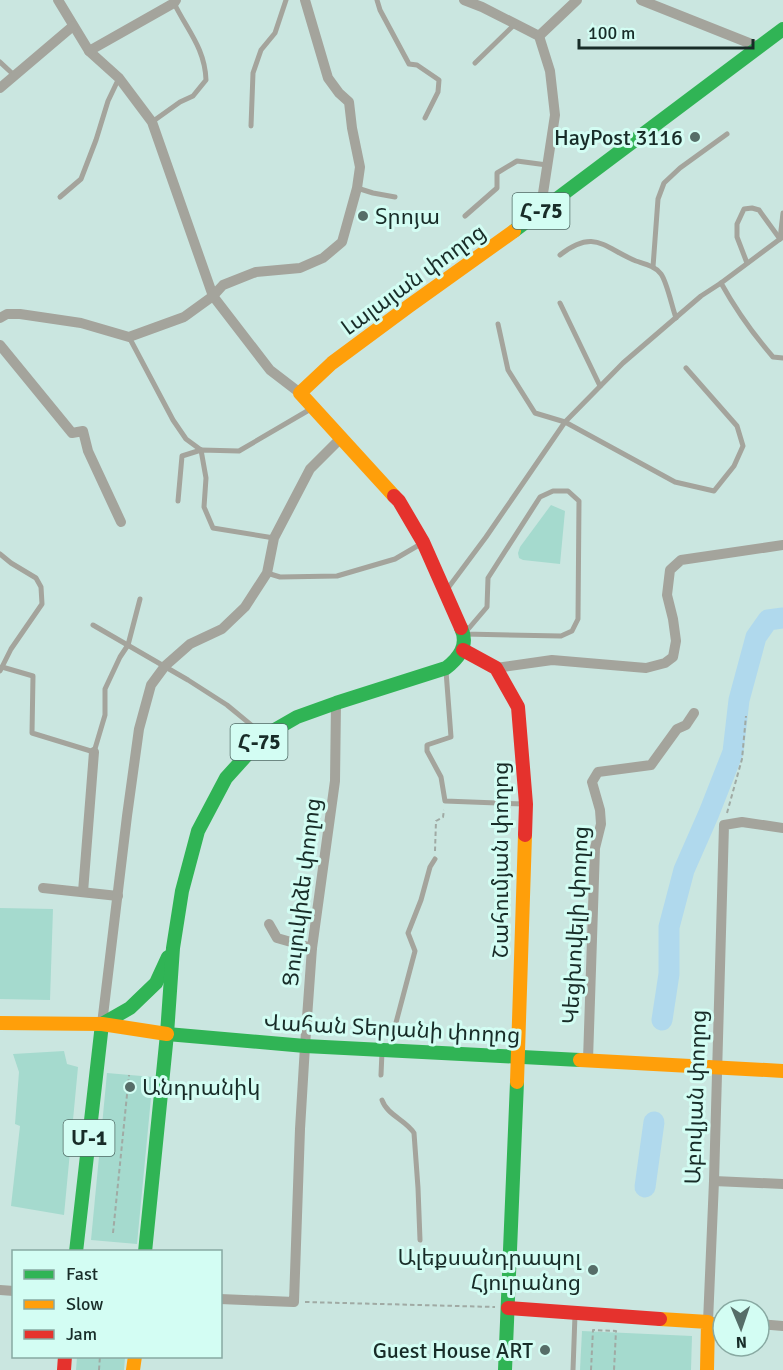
<svg xmlns="http://www.w3.org/2000/svg" width="783" height="1370" font-family="Signika,'Noto Sans Armenian',sans-serif">
<rect width="100%" height="100%" fill="#cae6e0"/>
<g fill="#a5dace">
<polygon points="551,505 565,511 560,564 523,560 519,558 518,553 520,547"/>
<polygon points="0,908 53,909 50,1000 0,999"/>
<polygon points="64,1051 67,1064 78,1067 64,1215 11,1206 20,1126 15,1124 19,1072 13,1054"/>
<polygon points="107,1073 153,1077 137,1244 91,1240"/>
<polygon points="582,1331 692,1336 691,1370 580,1370"/>
<polygon points="77,1357 125,1357 124,1370 76,1370"/>
</g>
<g fill="none" stroke-linecap="round" stroke-linejoin="round">
<g stroke="#b0d9ed" stroke-width="21">
<polyline points="662,1020 669,974 669,927 684,870 709,813 733,752 739,700 756,637 768,620 783,618"/>
<polyline points="645,1187 654,1122"/>
</g>
<g stroke="#a0aaa4" stroke-width="2" stroke-dasharray="4.5 3" stroke-linecap="butt">
<polyline points="727,813 742,759 746,716"/>
<polyline points="435,851 436,821 443,817 444,810"/>
<polyline points="113,1233 129,1075"/>
<polyline points="305,1302 495,1307"/>
<polyline points="99,1370 100,1356"/>
<polyline points="591,1370 593,1330 616,1331 614,1370"/>
</g>
<g stroke="#a4a49c" stroke-width="5">
<polyline points="377,0 380,10 409,64 417,65 439,80 438,92 425,118"/>
<polyline points="0,62 15,76"/>
<polyline points="475,63 515,24"/>
<path d="M152,122l28,-20 13,-6 13,-16c-1,-32 -19,-50 -32,-77"/>
<polyline points="251,126 253,73 261,50 275,33 286,0"/>
<polyline points="357,188 373,193 395,197"/>
<polyline points="60,197 81,179 96,140 108,101 119,78"/>
<polyline points="465,216 497,188 497,173 517,161 547,165"/>
<polyline points="780,239 783,213"/>
<path d="M560,255c35,-27 44,-7 76,6 9,3 19,5 25,13 6,8 11,33 15,44"/>
<polyline points="747,263 737,237 737,224 744,209 752,208 759,210 780,239"/>
<polyline points="653,267 658,199 664,183 680,168 727,134"/>
<path d="M721,283c15,27 32,51 52,74l10,1"/>
<polyline points="560,303 600,386"/>
<polyline points="498,324 508,370 535,413 565,422 675,482 714,491 734,466 743,446 737,426 686,368"/>
<polyline points="129,337 173,420 186,439 201,450"/>
<polyline points="201,450 206,478 204,507 213,528 274,538"/>
<polygon points="553,491 568,491 579,501 578,619 572,631 561,636 464,634 487,607 488,578 540,497"/>
<polyline points="178,501 182,456 201,450 239,451 309,410"/>
<polyline points="0,554 11,563 36,578 41,587 42,604 11,649 0,671"/>
<polyline points="267,573 280,577 337,576 395,559 419,545"/>
<polyline points="448,588 486,537 565,422 623,363 701,296 721,283 780,239 783,237"/>
<polyline points="93,625 188,680 227,705 261,733"/>
<polyline points="2,667 33,676 32,733 94,752 105,715 105,689 120,657 128,645 140,599"/>
<polyline points="446,671 451,737 427,745 427,751 441,777 445,801 524,804"/>
<polyline points="389,1049 415,951 408,933 421,900 430,867 435,859"/>
<polyline points="381,1075 382,1052"/>
<path d="M382,1100c5,15 24,20 32,33l4,55 2,52"/>
<polyline points="573,1370 575,1315"/>
</g>
<g stroke="#a4a49c" stroke-width="10">
<polyline points="58,0 89,51 119,78 152,122 213,296 270,370 300,393"/>
<polyline points="464,0 482,7 539,36 550,71 555,115 540,213"/>
<polyline points="641,0 759,47"/>
<polyline points="539,36 577,0"/>
<polyline points="89,51 174,3 176,0"/>
<polyline points="0,88 73,26"/>
<polyline points="0,318 7,314 20,314 81,323 129,337 184,317 213,296 223,285 256,272 300,268 323,258 342,242 357,188 360,167 352,128 349,102 339,93 328,78 305,0"/>
<polyline points="0,345 72,433 83,431 88,451 121,522"/>
<polyline points="496,668 552,660 646,668 665,663 673,657 676,641 673,619 667,595 670,570 681,560 783,545"/>
<polyline points="43,888 118,896"/>
<polyline points="83,892 94,752"/>
<polyline points="269,924 277,938 312,948"/>
<polyline points="102,1024 127,816 139,729 151,685 165,666 190,644 222,629 245,607 267,573 274,538 310,469 341,438"/>
<polyline points="588,1060 595,848 601,824 600,810 592,782 598,772 651,765 677,729 686,725 694,713"/>
<polyline points="714,1181 783,1184"/>
<polyline points="0,1290 14,1291"/>
<polyline points="220,1299 294,1302 300,1129 305,1046 312,948 335,781 336,703"/>
<polyline points="723,1322 708,1322 714,1181 724,825 742,822 783,828"/>
<polyline points="759,1324 783,1326"/>
</g>
<g stroke="#30b455" stroke-width="14">
<polyline points="514,231 783,29"/>
<polyline points="102,1024 130,1008 156,983 168,957"/>
<polyline points="167,1034 305,1046 580,1060"/>
<polyline points="76,1252 102,1024"/>
<path d="M145,1252l22,-218 6,-86 9,-57 16,-60 28,-53 38,-42 33,-19 39,-14 110,-35c13,-10 23,-23 15,-40"/>
<polyline points="505,1370 517,1082"/>
</g>
<g stroke="#ff9f0a" stroke-width="14">
<polyline points="394,496 300,393 332,363 409,306 514,231"/>
<polyline points="0,1023 102,1024 167,1034"/>
<polyline points="580,1060 783,1071"/>
<polyline points="517,1082 525,835"/>
<polyline points="660,1319 708,1322 707,1370"/>
<polyline points="133,1370 135,1356"/>
</g>
<g stroke="#e5322d" stroke-width="14">
<polyline points="394,496 399,501 423,542 461,628"/>
<polyline points="463,650 496,668 518,707 526,804 525,835"/>
<polyline points="508,1308 660,1319"/>
<polyline points="64,1370 65,1356"/>
</g>
</g>
<g fill="#566d68" stroke="#d3fdf3" stroke-width="2">
<circle cx="695" cy="137" r="6"/>
<circle cx="363" cy="216" r="6"/>
<circle cx="130" cy="1087" r="6"/>
<circle cx="593" cy="1270" r="6"/>
<circle cx="545" cy="1350" r="6"/>
</g>
<g text-anchor="middle" stroke-width="6" stroke-linejoin="round" paint-order="stroke">
<g fill="#d3fdf3" stroke="#506b65" stroke-width="1.5">
<rect x="512.5" y="193" width="57" height="36" rx="4.5"/>
<rect x="230.5" y="724" width="57" height="36" rx="4.5"/>
<rect x="63.5" y="1120" width="51" height="36" rx="4.5"/>
</g>
<g font-size="21" font-weight="bold" fill="#182c28">
<text x="541" y="218">Հ-75</text>
<text x="259" y="749">Հ-75</text>
<text x="89" y="1145">Մ-1</text>
</g>
<g font-size="22" fill="#182c28" stroke="#d3fdf3" text-anchor="end">
<text x="683" y="145">HayPost 3116</text>
<text x="375" y="224" text-anchor="start">Տրոյա</text>
<text x="142" y="1095" text-anchor="start">Անդրանիկ</text>
<text x="581" y="1265">Ալեքսանդրապոլ<tspan x="581" dy="25">Հյուրանոց</tspan></text>
<text x="533" y="1358">Guest House ART</text>
</g>
<g font-size="22" fill="#182c28" stroke="#d3fdf3">
<text transform="translate(413 279) rotate(-36)" y="8">Լալայան փողոց</text>
<text transform="translate(500 860) rotate(-90)" y="8">Շահումյան փողոց</text>
<text transform="translate(301 892) rotate(-83)" y="8">Ցուլուկիձե փողոց</text>
<text transform="translate(575 925) rotate(-87)" y="8">Կեցխովելի փողոց</text>
<text transform="translate(392 1028) rotate(3)" y="8">Վահան Տերյանի փողոց</text>
<text transform="translate(695 1097) rotate(-88)" y="8">Աբովյան փողոց</text>
</g>
</g>
<rect x="12" y="1250" width="210" height="108" fill="#d3fdf3" stroke="#88a9a2" stroke-width="1.5"/>
<rect x="24" y="1270" width="30" height="9" fill="#30b455" stroke="#88a9a2" stroke-width="1.5"/>
<text x="66" y="1280" font-size="18" fill="#182c28">Fast</text>
<rect x="24" y="1300" width="30" height="9" fill="#ff9f0a" stroke="#88a9a2" stroke-width="1.5"/>
<text x="66" y="1310" font-size="18" fill="#182c28">Slow</text>
<rect x="24" y="1330" width="30" height="9" fill="#e5322d" stroke="#88a9a2" stroke-width="1.5"/>
<text x="66" y="1340" font-size="18" fill="#182c28">Jam</text>
<g transform="translate(741 1328) rotate(178)"><circle r="28" fill="#d3fdf3" stroke="#88a9a2" stroke-width="1.5"/>
<path d="M0-4.5L10 22L0 15L-10 22Z" fill="#566d68"/>
<text y="-9" font-size="16" font-weight="bold" text-anchor="middle" fill="#182c28">N</text>
</g>
<path d="M579 39v9h174v-9" fill="none" stroke="#182c28" stroke-width="3"/>
<text x="588" y="39" font-size="18" fill="#182c28" stroke="#d3fdf3" stroke-width="4.5" paint-order="stroke">100 m</text>
</svg>
